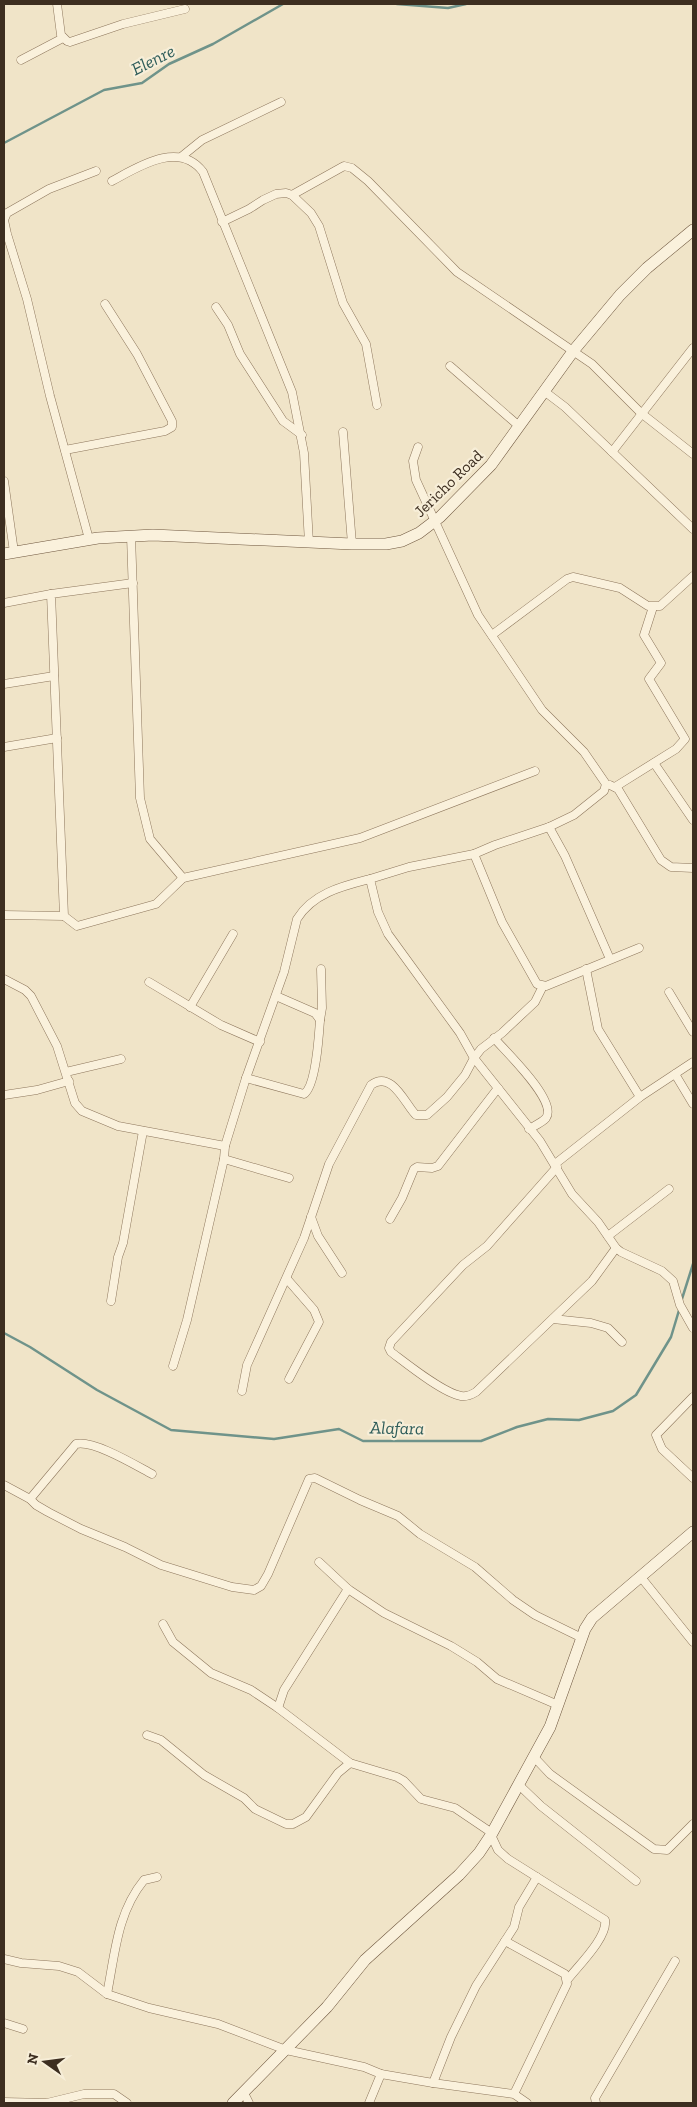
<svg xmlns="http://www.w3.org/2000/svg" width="697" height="2107" font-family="'Zilla Slab',serif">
<rect width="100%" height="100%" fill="#f0e4c8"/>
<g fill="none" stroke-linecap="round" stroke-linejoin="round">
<g stroke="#6f938a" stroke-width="2.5">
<polyline points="397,4 448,8 466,4"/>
<polyline points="4,143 104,90 142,83 169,64 213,44 283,4"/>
<polyline points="681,1302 693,1264"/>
<polyline points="4,1333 30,1347 97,1390 171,1430 274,1439 339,1429 363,1441 481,1441 517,1427 548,1419 579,1420 613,1411 636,1395 671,1337 680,1307"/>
</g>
<defs>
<g id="street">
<polyline points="57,4 61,35 67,41 70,42 123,24 185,9"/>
<polyline points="21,60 63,38"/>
<polyline points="181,157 202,140 281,102"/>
<path d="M112,181c26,-14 67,-41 91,-9l89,220 12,61 5,90"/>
<polyline points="292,195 344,166 352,168 368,181 457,272 592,364 641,413 693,454"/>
<polyline points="222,222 249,209 263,200 276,194 286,193 292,195 311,213 319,226 343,303 366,344 377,405"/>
<polyline points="216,307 228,325 240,354 283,421 302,435"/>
<polyline points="450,366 519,426"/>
<polyline points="544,391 565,407 693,529"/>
<polyline points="343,432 352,544"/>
<polyline points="418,447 413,461 416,480 478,615 542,710 584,752 606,784 604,791 574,815 549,827 495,845 474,854 409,867 370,879 378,912 388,934 460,1033 474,1058 540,1141 572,1194 598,1222 616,1248 621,1252 662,1271 673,1281 680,1305 693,1328"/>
<polyline points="65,450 165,431 172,427 172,421 137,354 105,304"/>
<polyline points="612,452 693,348"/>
<polyline points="4,481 14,552"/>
<polyline points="131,536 140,798 150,839 183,878 360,838 535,771"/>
<polyline points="89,539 50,396 27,299 7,234 4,220 7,213 49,189 96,171"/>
<polyline points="133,583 51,594 64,916 77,926 156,904 183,878"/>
<polyline points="4,603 51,594"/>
<polyline points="492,635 567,579 573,577 620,588 648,606 660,606 693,576"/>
<polyline points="4,684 54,676"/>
<polyline points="4,747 57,738"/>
<polyline points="654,763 693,820"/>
<polyline points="610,785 618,789 661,860 671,867 693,868"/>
<polyline points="615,787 676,749 685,739 649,679 661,663 644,635 653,607"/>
<polyline points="549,827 565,856 610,959"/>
<polyline points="474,854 502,922 537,984 546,986 639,948"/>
<polyline points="4,915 64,916"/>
<polyline points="4,979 25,990 31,996 57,1046 75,1103 82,1111 118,1126 225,1146"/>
<polyline points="149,982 221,1025 260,1042"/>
<polyline points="669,992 693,1032"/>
<polyline points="190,1007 233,934"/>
<polyline points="320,1020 322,1008 321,969"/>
<path d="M494,1038c12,14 64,63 52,80 -3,4 -12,8 -17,11"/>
<polyline points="66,1072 121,1059"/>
<polyline points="675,1074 693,1104"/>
<path d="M246,1078l58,16c12,-8 15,-60 16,-74l-5,-7 -39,-17"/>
<polyline points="4,1095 37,1090 69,1081"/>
<polyline points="640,1097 693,1062"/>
<polyline points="224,1159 289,1178"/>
<polyline points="555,1164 640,1097 598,1029 586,969"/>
<path d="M557,1167l-70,79 -24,19 -72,77 -2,6 2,4c16,12 52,41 70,44 6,1 10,-1 15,-4l116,-111 24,-33"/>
<polyline points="311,1217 318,1236 342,1273"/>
<polyline points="390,1219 402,1198 414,1169 417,1167 432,1168 438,1166 498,1088"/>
<polyline points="608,1236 669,1189"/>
<polyline points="287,1279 314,1310 319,1322 289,1379"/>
<polyline points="111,1301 118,1257 123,1243 143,1131"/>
<polyline points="553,1319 591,1323 608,1328 622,1342"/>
<path d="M173,1366l14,-46 37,-161 1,-13 21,-68 38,-106 13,-53c16,-26 46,-33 73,-40"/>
<path d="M242,1391l5,-26 57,-127 25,-74 42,-79c21,-16 35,21 45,30h11l20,-18 18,-22 9,-17 7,-9 21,-16 33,-31 8,-16"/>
<polyline points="693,1397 656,1435 662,1449 693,1478"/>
<polyline points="4,1485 30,1499 36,1505 48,1512 81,1529 125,1547 161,1565 232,1587 254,1590 261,1586 268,1574 309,1479 315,1478 360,1500 398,1516 420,1534 475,1567 513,1600 535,1615 582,1638"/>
<path d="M30,1499l46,-55c18,-4 59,21 76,30"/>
<polyline points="319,1562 348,1589 384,1613 451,1646 477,1662 497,1679 558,1705"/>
<polyline points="640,1576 693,1642"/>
<polyline points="163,1624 173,1642 211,1673 251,1690 278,1708 350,1763 397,1777 404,1781 421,1799 455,1808 492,1833"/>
<polyline points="278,1708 284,1690 348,1589"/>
<polyline points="147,1735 161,1740 204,1775 244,1798 255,1809 286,1824 293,1824 306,1817 338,1773 350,1763"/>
<polyline points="534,1757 550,1774 654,1849 667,1850 693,1824"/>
<polyline points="519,1785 541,1806 636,1881"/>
<path d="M491,1835l7,15 10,9 97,61c3,17 -27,46 -37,59"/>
<polyline points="505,1941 565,1974 567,1984 514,2094"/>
<polyline points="4,1959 21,1963 59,1966 78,1972 107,1994 149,2008 218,2024 286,2050 364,2067 381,2074 433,2083 451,2037 476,1986 514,1927 519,1907 537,1877"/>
<path d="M107,1994c8,-40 10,-81 37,-114l13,-3"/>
<polyline points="4,2023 23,2029"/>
<polyline points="433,2083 514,2094 527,2103"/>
<polyline points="244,2093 249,2103"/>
<polyline points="4,2102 47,2103 84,2094 114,2094 127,2103"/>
<polyline points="369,2103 381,2074"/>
<polyline points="596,2103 595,2098 675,1961"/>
</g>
<g id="secondary">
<polyline points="4,554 98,538 153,535 352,544 386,544 402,541 419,533 440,517 491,465 574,350 620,295 647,268 693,230"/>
<polyline points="233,2103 327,2007 365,1960 459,1875 479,1853 491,1835 550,1727 585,1629 592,1618 693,1532"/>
</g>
</defs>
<use href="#street" stroke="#8d765c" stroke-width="9"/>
<use href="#secondary" stroke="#6f573f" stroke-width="12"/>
<use href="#street" stroke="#faf1dc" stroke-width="8"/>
<use href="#secondary" stroke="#faf1dc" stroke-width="11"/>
</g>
<g text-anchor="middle" stroke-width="4.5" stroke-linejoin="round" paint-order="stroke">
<g font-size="16" fill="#3d2e20" stroke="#f7eed8">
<text transform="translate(448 483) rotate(-44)" y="6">Jericho Road</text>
</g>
<g font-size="18" font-style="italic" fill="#2f5d5a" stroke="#f7eed8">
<text transform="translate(153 60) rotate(-27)" y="6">Elenre</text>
<text transform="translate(397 1428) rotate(1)" y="6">Alafara</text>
</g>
</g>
<rect width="697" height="2107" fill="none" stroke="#3d2e20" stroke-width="10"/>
<g transform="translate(45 2062) rotate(284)" stroke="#f7eed8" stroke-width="4" paint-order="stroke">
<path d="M0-4L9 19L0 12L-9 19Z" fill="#3d2e20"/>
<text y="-8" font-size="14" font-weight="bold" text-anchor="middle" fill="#3d2e20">N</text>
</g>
</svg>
